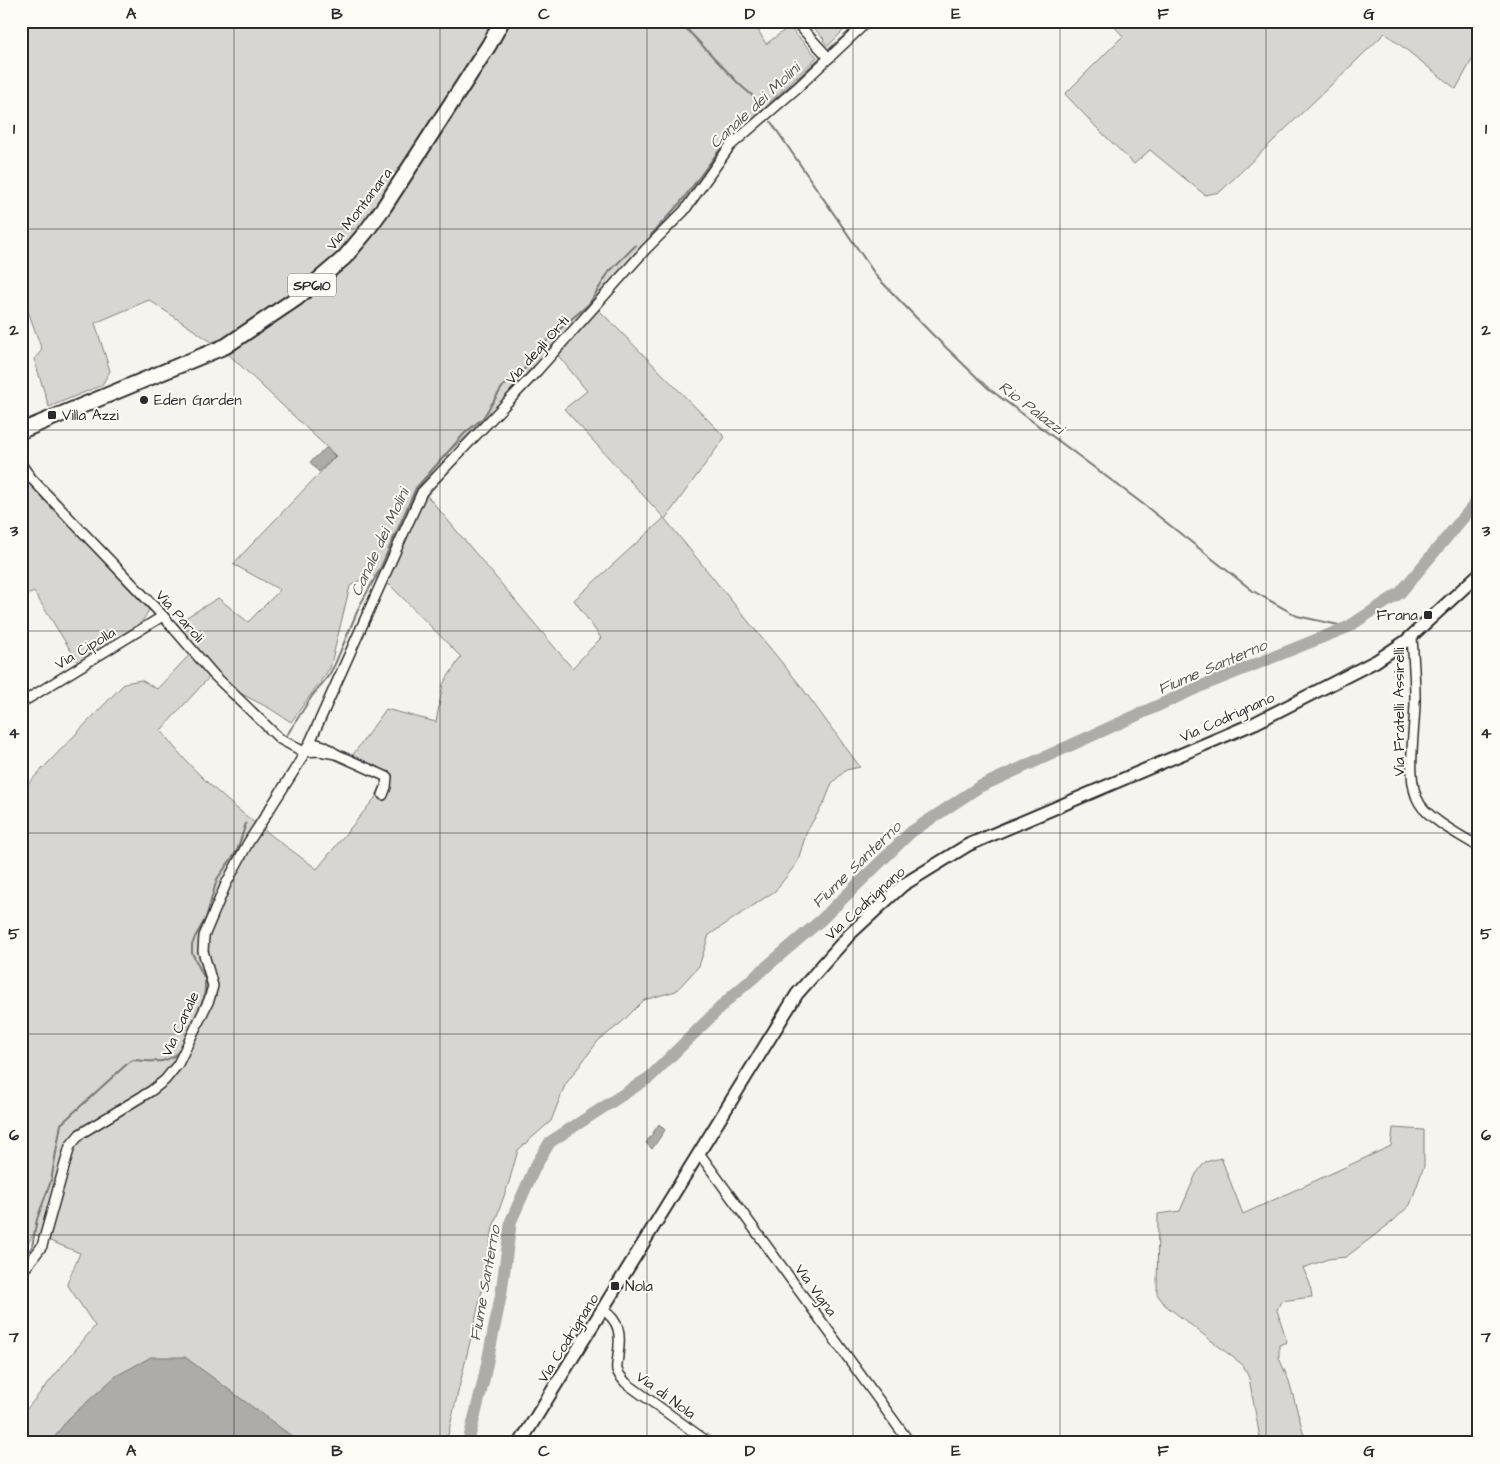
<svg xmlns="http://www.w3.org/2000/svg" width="1500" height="1464" font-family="'Architects Daughter',sans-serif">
<rect width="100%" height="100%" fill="#f5f4ef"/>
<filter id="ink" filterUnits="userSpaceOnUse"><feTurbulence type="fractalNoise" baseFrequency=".02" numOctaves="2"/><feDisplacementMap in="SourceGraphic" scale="10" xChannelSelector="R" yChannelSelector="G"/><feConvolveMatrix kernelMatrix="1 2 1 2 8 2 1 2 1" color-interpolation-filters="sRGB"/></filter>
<g filter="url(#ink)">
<g fill="#d7d6d2" stroke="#81807e" fill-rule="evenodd">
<path d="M21,21h732l13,23 23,-17 28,30 -47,45 1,2 -35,34 -52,73 -89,95 130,131 -60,82 135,166 60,82 -14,3 -14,13 -7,18 -18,30 -10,32 -22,28 -66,44 -10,31 -23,25 -32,9 -23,23 -23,18 -33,44 -14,36 -33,29 -9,32 -16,45 -12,68 -35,148h-425v-27l74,-90 -28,-42 13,-31 -47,-19 -12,24v-467l104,-108 16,-3 16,9 38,-40 -18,-26 41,-25 30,24 32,-32 -47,-26 103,-108 -111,-105 -76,-51 -54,23 15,48 -8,14 -53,22 -15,-48 8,-9 -19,-53h-2zM552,348l35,43 -23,18 100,109 -90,82 27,38 -29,30 -153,-182 29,-33 39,-36 30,-34zM370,574l21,12 70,71 -18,27 -7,38 -50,-13 -34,47 34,18 -11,24 -58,71c-56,-41 -115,-82 -156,-139l51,-56 24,17 33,17 22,14 39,-54 20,-82z"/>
<polygon points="823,21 853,21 828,46 823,40 824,39 812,26 819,26"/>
<polygon points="1109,21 1479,21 1479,47 1456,89 1385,33 1220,192 1205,195 1150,150 1134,164 1098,129 1065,94 1123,36"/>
<polygon points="21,474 149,610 140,625 89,658 78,662 34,592 21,598"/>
<polygon points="1393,1128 1424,1130 1424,1166 1410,1205 1392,1222 1346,1257 1328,1259 1303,1268 1310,1284 1312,1297 1281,1301 1277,1310 1287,1342 1279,1345 1279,1358 1289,1381 1304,1435 1313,1443 1261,1443 1249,1378 1243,1365 1165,1305 1157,1294 1158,1214 1180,1211 1196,1174 1205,1162 1221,1158 1243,1214 1391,1146"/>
</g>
<g fill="#adaca9" stroke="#797877">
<polygon points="326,448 335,456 319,472 310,462"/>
<polygon points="659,1124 665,1130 652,1149 646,1143"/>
<polygon points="151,1357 185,1357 301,1443 50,1443 68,1419 116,1376"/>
</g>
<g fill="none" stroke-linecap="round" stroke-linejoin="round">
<g stroke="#797877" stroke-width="2">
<polyline points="679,21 739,84 755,98"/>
<polyline points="827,51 861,21"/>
<polyline points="771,122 877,277 932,334 988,388 1143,504 1253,591 1297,616 1348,627"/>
<polyline points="743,129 822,56"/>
<polyline points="651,235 680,203 718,152 726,144"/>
<polyline points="287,735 312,696 329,675 335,664 360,605 380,569 416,488 464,434 483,418 503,386 516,378 538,354 548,339 589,304 609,272 636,245"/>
<polyline points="189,1031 204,998 205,988 205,979 192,953 192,945 195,937 206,918 217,879 237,851 246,823"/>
<path d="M21,1260l11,-13 5,-28 14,-38 10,-57 67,-61 5,-3c19,1 35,6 48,-11"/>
</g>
<polyline stroke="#adaca9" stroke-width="12" points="468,1443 483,1383 501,1295 511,1221 535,1167 550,1142 650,1077 731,997 821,920 911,832 979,787 1199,687 1348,627 1400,593 1479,499"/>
<defs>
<g id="street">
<polyline points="795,21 829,58"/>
<polyline points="21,464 31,478 163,616 214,675 280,739 304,752 319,751 336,754"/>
<path d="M1412,636c1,20 3,41 3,61 1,29 -11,83 5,107 9,15 43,33 59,43"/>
<polyline points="21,703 163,616"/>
<polyline points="310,742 324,746 336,754 387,777 386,787 383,795"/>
<polyline points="699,1153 910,1443"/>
<polyline points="21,1270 27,1266 42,1246 70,1146 80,1134 151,1091 165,1080 178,1064 209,1000 213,986 203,951 204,936 226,884 248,843 299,763 310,742 422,492 537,371 646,249 684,211 730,146 797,88 868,21"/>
<path d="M603,1310c17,11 18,25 15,45 0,5 -2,10 -1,15 2,6 6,9 9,13l83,60"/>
</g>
<polyline id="secondary" points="520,1443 797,994 850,934 903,885 968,845 1255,723 1376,661 1406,641 1479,574"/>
<polyline id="primary" points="21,431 226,346 297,298 344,258 365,233 384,207 489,45 502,21"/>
</defs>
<use href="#street" stroke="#2b2b2b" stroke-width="12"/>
<use href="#secondary" stroke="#2b2b2b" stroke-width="15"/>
<use href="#primary" stroke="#2b2b2b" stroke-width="18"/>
<use href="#street" stroke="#fdfcf7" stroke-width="9"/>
<use href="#secondary" stroke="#fdfcf7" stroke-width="11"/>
<use href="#primary" stroke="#fdfcf7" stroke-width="14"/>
</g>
</g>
<path fill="none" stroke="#2b2b2b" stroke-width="1" stroke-opacity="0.55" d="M234,21v1422M440,21v1422M647,21v1422M853,21v1422M1060,21v1422M1266,21v1422M21,229h1458M21,430h1458M21,631h1458M21,833h1458M21,1034h1458M21,1235h1458"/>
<g fill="#2b2b2b" stroke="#fdfcf7" stroke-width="2">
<circle cx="144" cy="400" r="5"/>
<rect x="47" y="410" width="10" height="10" rx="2.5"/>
<rect x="1423" y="610" width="10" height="10" rx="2.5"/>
<rect x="610" y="1281" width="10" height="10" rx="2.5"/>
</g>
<g text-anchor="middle" stroke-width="4" stroke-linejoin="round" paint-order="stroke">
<rect fill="#fdfcf7" stroke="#6a6a68" stroke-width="1" x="288" y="273.5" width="48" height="23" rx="4"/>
<g font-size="14" font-weight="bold" fill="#2b2b2b">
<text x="312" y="290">SP610</text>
</g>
<g font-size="15" fill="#2b2b2b" stroke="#fdfcf7">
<text transform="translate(359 209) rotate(-53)" y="5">Via Montanara</text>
<text transform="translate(537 350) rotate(-48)" y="5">Via degli Orti</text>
<text transform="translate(180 616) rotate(48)" y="5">Via Paroli</text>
<text transform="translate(85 648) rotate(-31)" y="5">Via Cipolla</text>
<text transform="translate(1399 712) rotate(-90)" y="5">Via Fratelli Assirelli</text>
<text transform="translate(1227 717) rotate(-24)" y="5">Via Codrignano</text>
<text transform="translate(865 903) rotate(-42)" y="5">Via Codrignano</text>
<text transform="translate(180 1024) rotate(-65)" y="5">Via Canale</text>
<text transform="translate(816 1290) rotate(54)" y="5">Via Vigna</text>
<text transform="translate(568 1338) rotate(-58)" y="5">Via Codrignano</text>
<text transform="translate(666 1395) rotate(36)" y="5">Via di Nola</text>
</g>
<g font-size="15" fill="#2b2b2b" stroke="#fdfcf7" text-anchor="start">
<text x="154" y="405">Eden Garden</text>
<text x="62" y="420">Villa Azzi</text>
<text x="1418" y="620" text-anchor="end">Frana</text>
<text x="625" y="1291">Nola</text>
</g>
<g font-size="16" font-style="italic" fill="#585857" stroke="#fdfcf7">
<text transform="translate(754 105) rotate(-43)" y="6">Canale dei Molini</text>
<text transform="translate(1032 407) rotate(37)" y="6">Rio Palazzi</text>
<text transform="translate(379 542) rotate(-65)" y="6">Canale dei Molini</text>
<text transform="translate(1212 666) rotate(-23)" y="6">Fiume Santerno</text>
<text transform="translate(856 864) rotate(-44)" y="6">Fiume Santerno</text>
<text transform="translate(484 1283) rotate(-80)" y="6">Fiume Santerno</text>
</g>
</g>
<rect width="1500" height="1464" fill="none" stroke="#fdfcf7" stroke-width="55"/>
<rect x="28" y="28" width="1444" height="1408" fill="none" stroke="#2b2b2b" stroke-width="2"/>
<g font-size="16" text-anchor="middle" font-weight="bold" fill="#2b2b2b">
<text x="131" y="19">A</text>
<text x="337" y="19">B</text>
<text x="544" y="19">C</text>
<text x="750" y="19">D</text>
<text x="956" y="19">E</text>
<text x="1163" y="19">F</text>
<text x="1369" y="19">G</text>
<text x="14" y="134">1</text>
<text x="1486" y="134">1</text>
<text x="14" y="335">2</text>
<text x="1486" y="335">2</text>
<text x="14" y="536">3</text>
<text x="1486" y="536">3</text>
<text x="14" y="738">4</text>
<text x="1486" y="738">4</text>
<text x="14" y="939">5</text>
<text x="1486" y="939">5</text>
<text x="14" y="1140">6</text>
<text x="1486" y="1140">6</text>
<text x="14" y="1342">7</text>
<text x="1486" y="1342">7</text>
<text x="131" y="1456">A</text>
<text x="337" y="1456">B</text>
<text x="544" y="1456">C</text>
<text x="750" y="1456">D</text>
<text x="956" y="1456">E</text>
<text x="1163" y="1456">F</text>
<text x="1369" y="1456">G</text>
</g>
</svg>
